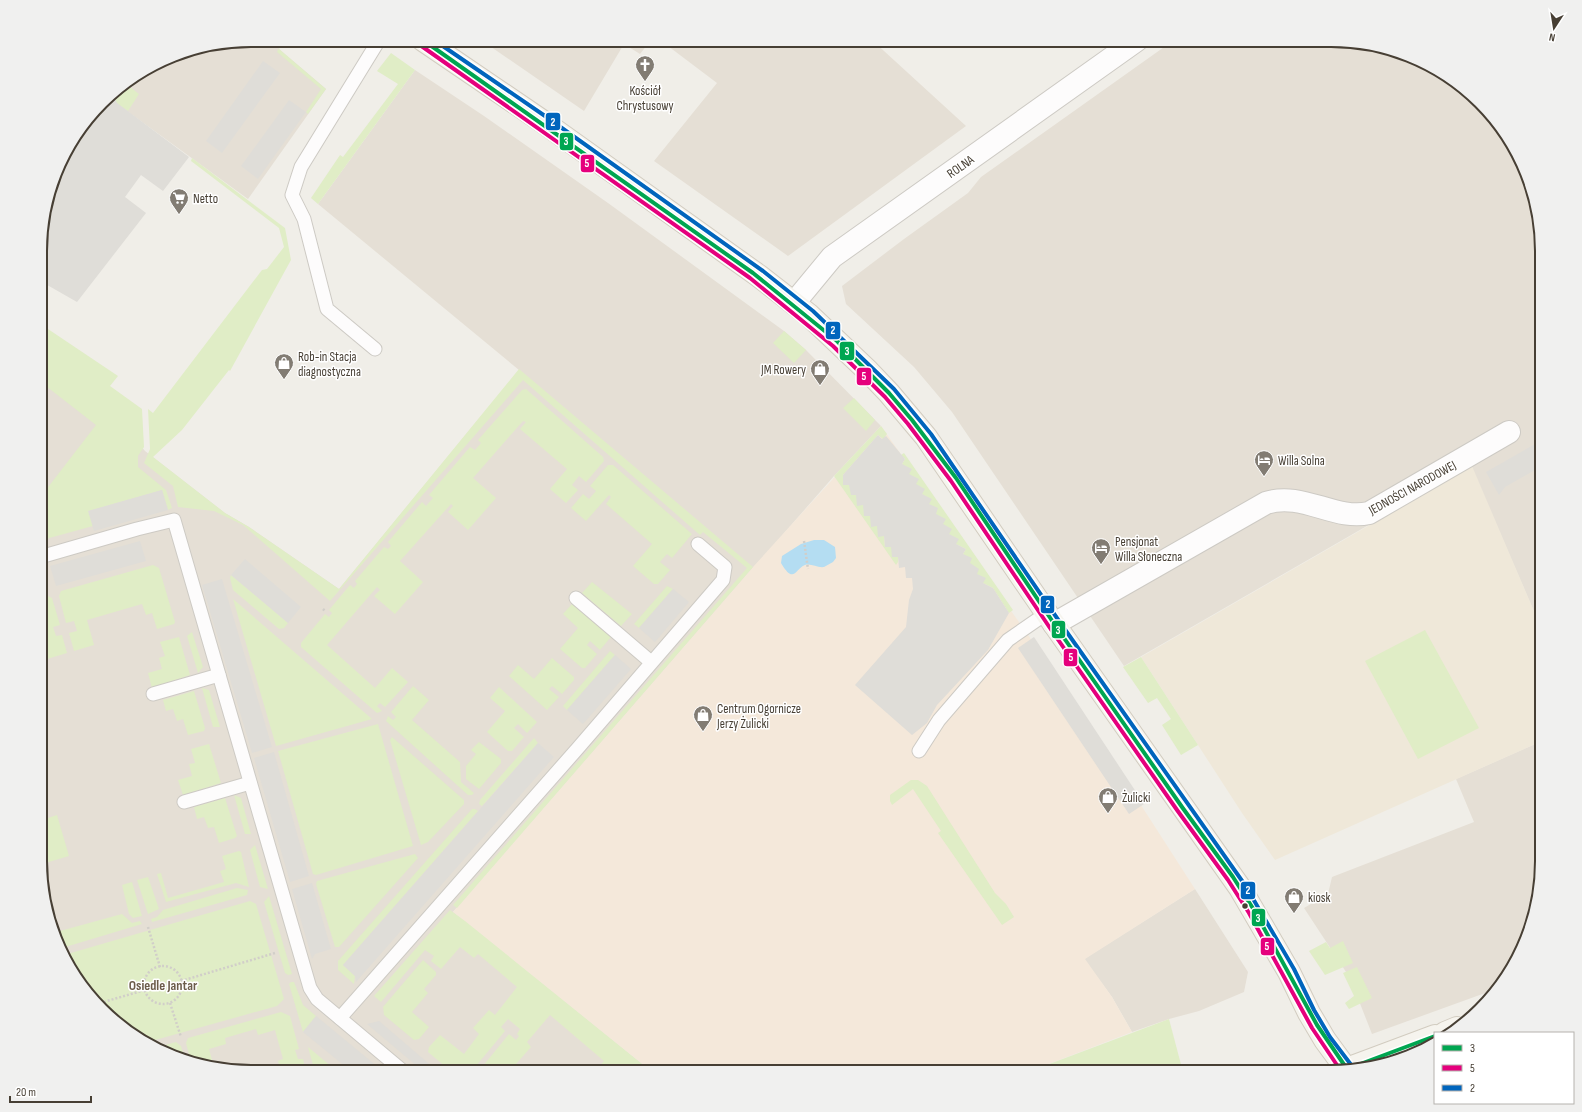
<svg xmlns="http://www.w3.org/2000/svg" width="1582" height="1112" font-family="'Sofia Sans Condensed',sans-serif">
<rect width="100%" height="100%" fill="#f0eee8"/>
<g fill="#e5dfd5">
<polygon points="251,40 284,40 279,49 326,89 248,199 116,103 112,92 170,56"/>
<polygon points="481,40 651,40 640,54 624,44 584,111"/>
<polygon points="660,40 872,40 966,126 788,256 654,161 717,83"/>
<polygon points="1174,40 1345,40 1399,51 1459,83 1490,112 1520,157 1542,237 1542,630 1471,466 1124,666 952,412 914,367 846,304 842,286 904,239 968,193 981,177"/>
<polygon points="415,70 484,116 608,203 784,331 806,350 881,426 834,476 453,912 652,1072 237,1072 183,1061 123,1029 68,967 42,889 42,328 145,451 225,513 249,527 339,589 519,370 318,204"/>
<polygon points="1542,741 1542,875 1531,929 1499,988 1372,1034 1350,978 1304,908 1328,894 1332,877 1474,822 1456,779"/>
<polygon points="1195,889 1248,972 1244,992 1199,1011 1169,1019 1132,1032 1112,997 1084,959"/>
</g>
<polygon fill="#f4e8da" points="881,426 1026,632 1092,729 1195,889 1085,959 1112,997 1132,1032 1028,1072 652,1072 453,912 753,567"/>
<polygon fill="#efe8d9" points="1472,466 1542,630 1542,741 1275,860 1242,813 1141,657"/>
<g fill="#e0edc6">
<polygon points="271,40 284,40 279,49 326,89 308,114 306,112 321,89 277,52 279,48 270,41"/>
<polygon points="391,53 415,70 318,204 311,198 340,155 343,157 398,84 377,71"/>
<polygon points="126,84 139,94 128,111 116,103 112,92"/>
<polygon points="192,158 285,228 291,260 230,371 229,370 182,430 153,457 225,513 249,527 339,589 519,369 753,567 457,908 453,905 747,568 703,532 700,535 523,380 330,601 243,525 214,511 178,507 173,486 144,463 150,449 148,409 153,413 262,270 267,269 284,247 279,228 191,161"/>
<polygon points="42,325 118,376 110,386 142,409 144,447 138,456 138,467 166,490 172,508 168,510 162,490 89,511 93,526 42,540 42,495 96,425 42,383 42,351 46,344 42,338"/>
<polygon points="784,331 806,350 794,363 773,343"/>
<polygon points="526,389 603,457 604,461 586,482 579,476 572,485 578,490 566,503 550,489 567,469 520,429 526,422 523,421 473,478 496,498 468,530 448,512 453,506 451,504 400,561 423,582 395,614 374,596 380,590 377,587 327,645 375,688 392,668 408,682 385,707 380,703 377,706 382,711 377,713 301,647 301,643 325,614 329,617 332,613 329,610 350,585 354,588 357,584 355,581 384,547 388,549 391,546 388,542 422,502 426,506 433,498 429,495 470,447 475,450 481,443 478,440 522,390"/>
<polygon points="854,398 875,420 866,431 843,408"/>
<polygon points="881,426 887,434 883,439 878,435 843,475 844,485 849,484 884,536 885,547 891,547 898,557 898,562 896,565 834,476"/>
<polygon points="904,453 1013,610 1009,613 993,588 983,583 963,554 966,549 956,544 902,464 905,459 901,455"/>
<polygon points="608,465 613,465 692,534 672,558 667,554 660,562 670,570 658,584 654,584 633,566 652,544 606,504 611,497 609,495 586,521 571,508 583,494 589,499 596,491 590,486"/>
<polygon points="153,565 159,568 175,622 174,624 157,629 152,613 146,615 142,604 87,620 94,645 74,651 69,633 77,631 74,621 66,623 59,596 61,591"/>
<polygon points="231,575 288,623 284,628 279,629 233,590 230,578"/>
<polygon points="592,582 632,614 621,626 582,593"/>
<polygon points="667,586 673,589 639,628 634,624"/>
<polygon points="46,595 52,598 60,625 53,627 56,636 62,635 67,653 47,659 43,645 42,645 42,596"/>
<polygon points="233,599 372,719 276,746"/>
<polygon points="572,604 611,637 600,650 590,641 587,645 597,654 585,668 582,668 560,649 578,628 563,614"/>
<polygon points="1425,630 1479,728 1418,759 1365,661"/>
<polygon points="192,632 203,667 198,673 187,636"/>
<polygon points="179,637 190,675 152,688 148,673 162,669 159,658 165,656 160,642"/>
<polygon points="610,651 615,655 567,710 563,706"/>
<polygon points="1141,657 1198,745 1181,755 1162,725 1171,719 1157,698 1148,703 1123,667"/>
<polygon points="552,658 574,677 574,680 562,694 552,686 549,689 559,697 547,710 509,676 518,665 534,679"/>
<polygon points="413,686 429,700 412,720 460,762 461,782 474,793 472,795 468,795 386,721 388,716 393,720 396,717 391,712"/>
<polygon points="499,687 537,722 527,733 518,724 514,728 524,737 512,751 508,751 487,732 505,711 490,698"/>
<polygon points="202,688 209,690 220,727 213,727"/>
<polygon points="194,691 205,728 204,731 188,735 183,719 177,721 173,709 166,711 163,700"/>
<polygon points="378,724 413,846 316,875 313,874 278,751"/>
<polygon points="392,737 464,800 464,804 428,842 421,845 390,740"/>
<polygon points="534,738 538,743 482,806 479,804 480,800"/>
<polygon points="479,742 501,759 501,763 479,789 466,779 466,766 476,754 471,750"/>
<polygon points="209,744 221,783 183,795 178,780 192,776 189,764 195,763 191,749"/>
<polygon points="911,780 918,780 927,786 995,893 1006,904 1014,917 1002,925 938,833 941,831 913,789 892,805 890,801 890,795"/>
<polygon points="234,795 241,798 251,834 245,834"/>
<polygon points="225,798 237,836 235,838 219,843 214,827 208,828 204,817 197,819 194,807"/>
<polygon points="472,809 475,809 478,811 343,965 355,976 354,984 338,970 338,961"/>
<polygon points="57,815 69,856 42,864 42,820"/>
<polygon points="255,845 268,889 260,887 250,850"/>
<polygon points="239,851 241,852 249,887 236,883 166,902 157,874 161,873 168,898 224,882 220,871 226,869 222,856"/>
<polygon points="415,854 418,858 339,947 335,947 316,884 317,881"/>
<polygon points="148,877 159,909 148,914 137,880"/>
<polygon points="132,882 142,916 133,918 129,914 122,885"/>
<polygon points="237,888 248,890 247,895 152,922 151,919 157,917 163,910"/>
<polygon points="269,896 292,974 288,975 285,973 264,902"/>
<polygon points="250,901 256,904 284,999 277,1006 148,1042 123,1029 68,967 64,955"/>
<polygon points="450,910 465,921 652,1072 595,1072 604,1061 550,1015 527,1042 531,1047 509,1072 478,1072 509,1034 516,1040 519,1036 517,1034 520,1029 508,1019 501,1027 505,1031 471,1072 452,1072 428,1052 429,1047 440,1035 464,1054 479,1034 473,1028 489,1010 495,1015 517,987 478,954 474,958 460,947 441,969 431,961 434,956 425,950 381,1002 374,996"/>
<polygon points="122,914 132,923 140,921 142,924 62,948 56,929 58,928 60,931"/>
<polygon points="1343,941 1353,963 1325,975 1309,951 1326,942 1330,948"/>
<polygon points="423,960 436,972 436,975 424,989 428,993 412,1012 429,1027 419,1039 414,1040 384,1015 383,1007"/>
<polygon points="1357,967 1372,998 1349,1009 1345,1003 1354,996 1343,973"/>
<polygon points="291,982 294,982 303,1005 316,1016 303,1032 289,984"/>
<polygon points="281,1012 290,1016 299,1049 295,1050 298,1059 303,1059 306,1072 281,1072 278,1061 283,1059 275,1030 258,1035 256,1029 225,1038 226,1044 209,1049 214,1067 191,1062 186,1043 188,1038"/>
<polygon points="1169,1019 1183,1072 1028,1072"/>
<polygon points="176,1042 181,1046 186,1061 158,1047"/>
<polygon points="308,1047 338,1072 315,1072"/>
</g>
<g fill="#dfddd8">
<polygon points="263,61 280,73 222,153 206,141"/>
<polygon points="112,92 117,103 189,157 163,191 141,175 125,197 146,213 77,302 42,282 42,223 62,157"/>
<polygon points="289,100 306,112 258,179 241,166"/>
<polygon points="878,435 882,439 886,436 905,459 902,464 912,469 909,474 919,479 916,484 925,489 922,494 932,499 929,504 938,508 936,514 946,519 943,524 952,529 949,534 959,539 956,544 966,549 963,554 972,558 970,563 979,569 977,574 986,578 983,583 993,588 1009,613 988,650 937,705 927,723 912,735 855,685 906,627 909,600 913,589 912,578 906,578 905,567 899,568 898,557 892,557 891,547 885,547 884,536 878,537 877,526 871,527 870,516 864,516 863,505 857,506 856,495 851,495 849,485 843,485 843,475"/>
<polygon points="1542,440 1542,466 1505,487 1499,495 1486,472"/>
<polygon points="162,490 168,510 94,531 88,511"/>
<polygon points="140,541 146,561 56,586 50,566"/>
<polygon points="245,559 301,607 288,623 231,575"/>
<polygon points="222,579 272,747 252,753 202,585"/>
<polygon points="673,589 689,602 655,642 639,628"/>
<polygon points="1034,637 1144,804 1129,814 1018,648"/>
<polygon points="615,655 631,669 583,724 567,710"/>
<polygon points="538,743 554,757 356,982 355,976 343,965"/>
<polygon points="274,752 309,876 290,882 254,758"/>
<polygon points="312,883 331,949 315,954 312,959 292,889"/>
<polygon points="316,1016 384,1072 352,1072 303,1032"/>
<polygon points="379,1021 435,1069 435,1072 424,1072 367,1024"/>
</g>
<path fill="#b4ddf2" d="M814,540h10l11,7 1,11 -3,4 -9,5c-7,1 -13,-4 -19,-2 -10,4 -11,20 -24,-2l1,-7 19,-12z"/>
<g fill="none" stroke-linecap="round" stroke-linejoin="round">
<defs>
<g id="lane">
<polyline points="375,349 327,309 304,219 292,195 301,167 379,40"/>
<polyline points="47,555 137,529 174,520 310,988 317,999 404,1072"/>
<polyline points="576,598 651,662"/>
<polyline points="153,694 219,675"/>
<polyline points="919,751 939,720 1008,640 1047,613"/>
<polyline points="184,802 250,783"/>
<polyline points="340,1018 578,748 723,580 725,567 698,544"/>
</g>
<g id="street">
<polyline points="794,303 832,257 1137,40"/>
<path d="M1054,624l212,-121c36,-12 69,18 103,10l140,-81"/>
</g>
<g id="secondary">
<polyline points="423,40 542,121 759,276 809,315 868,371 889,393 926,437 1054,624 1240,888 1289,972 1309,1013 1325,1040 1347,1070"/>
<polyline points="1445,1033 1457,1028"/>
<polyline points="1344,1070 1435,1036"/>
</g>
</defs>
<use href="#lane" stroke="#cdcac4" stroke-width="15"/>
<use href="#street" stroke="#cdcac4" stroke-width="24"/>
<use href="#secondary" stroke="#d2ccc0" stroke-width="24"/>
<g stroke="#d1cec9" stroke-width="2.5" stroke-dasharray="2 2" stroke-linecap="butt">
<polyline points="804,541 808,569"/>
<polyline points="323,609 325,611"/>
<polyline points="148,927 160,967"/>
<circle cx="163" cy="985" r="19"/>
<polyline points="181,981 275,953"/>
<polyline points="100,1003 145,990"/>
<polyline points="170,1003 181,1037"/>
</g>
<use href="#lane" stroke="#fdfcfc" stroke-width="13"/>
<use href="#street" stroke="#fdfcfc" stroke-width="22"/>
<use href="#secondary" stroke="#f6f4ee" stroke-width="22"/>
<defs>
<g id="bus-1">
<polyline points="423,40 753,273 837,341 889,393 912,420 956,478 1057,628 1182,807 1233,877 1254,910 1317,1025 1347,1069"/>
<polyline points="1347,1069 1435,1036"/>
</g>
<polyline id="bus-2" points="420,45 750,278 833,346 885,397 908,424 951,481 1052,631 1177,810 1228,880 1249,913 1312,1028 1341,1071"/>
<polyline id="bus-3" points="434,40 545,116 763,271 813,311 894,389 931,434 1059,621 1245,885 1294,969 1314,1010 1330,1037 1352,1066"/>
</defs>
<use href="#bus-1" stroke="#fff" stroke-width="7"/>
<use href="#bus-2" stroke="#fff" stroke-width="7"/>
<use href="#bus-3" stroke="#fff" stroke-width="7"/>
<use href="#bus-1" stroke="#00a651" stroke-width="4"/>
<use href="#bus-2" stroke="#e5007d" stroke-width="4"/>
<use href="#bus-3" stroke="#0065bd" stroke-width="4"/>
</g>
<defs>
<symbol id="church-pin" viewBox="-11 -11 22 30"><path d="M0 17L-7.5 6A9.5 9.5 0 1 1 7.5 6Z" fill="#827c73" stroke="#fff"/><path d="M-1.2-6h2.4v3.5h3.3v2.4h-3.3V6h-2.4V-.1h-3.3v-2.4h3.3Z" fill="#fff"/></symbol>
<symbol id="supermarket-pin" viewBox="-11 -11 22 30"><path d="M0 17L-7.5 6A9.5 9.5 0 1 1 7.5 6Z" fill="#827c73" stroke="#fff"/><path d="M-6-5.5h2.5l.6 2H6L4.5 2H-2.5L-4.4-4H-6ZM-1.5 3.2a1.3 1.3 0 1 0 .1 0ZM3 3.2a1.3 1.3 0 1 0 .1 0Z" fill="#fff"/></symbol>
<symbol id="shop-pin" viewBox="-11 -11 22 30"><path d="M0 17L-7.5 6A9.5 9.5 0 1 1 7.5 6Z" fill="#827c73" stroke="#fff"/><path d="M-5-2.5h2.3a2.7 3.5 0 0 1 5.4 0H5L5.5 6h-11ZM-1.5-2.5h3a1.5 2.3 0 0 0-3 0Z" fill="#fff"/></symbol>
<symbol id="hotel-pin" viewBox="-11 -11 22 30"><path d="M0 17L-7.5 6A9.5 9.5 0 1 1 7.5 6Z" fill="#827c73" stroke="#fff"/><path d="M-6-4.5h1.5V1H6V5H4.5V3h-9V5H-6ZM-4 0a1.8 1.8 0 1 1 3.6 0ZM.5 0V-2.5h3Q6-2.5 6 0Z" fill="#fff"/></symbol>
</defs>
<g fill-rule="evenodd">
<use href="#church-pin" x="634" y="54" width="22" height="30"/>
<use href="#supermarket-pin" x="168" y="187" width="22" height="30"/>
<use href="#shop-pin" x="273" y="352" width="22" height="30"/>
<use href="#shop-pin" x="809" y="358" width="22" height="30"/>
<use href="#hotel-pin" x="1253" y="449" width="22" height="30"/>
<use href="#hotel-pin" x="1090" y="537" width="22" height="30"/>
<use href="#shop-pin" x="692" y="704" width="22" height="30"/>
<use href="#shop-pin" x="1097" y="786" width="22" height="30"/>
<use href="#shop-pin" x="1283" y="886" width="22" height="30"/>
</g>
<circle fill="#473f34" stroke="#fff" stroke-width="1.5" cx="1245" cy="906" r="3.5"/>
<g text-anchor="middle" stroke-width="3" stroke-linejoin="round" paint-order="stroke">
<g font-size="13" fill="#473f34" stroke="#fff" text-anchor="start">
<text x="645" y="95" text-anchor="middle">Kościół<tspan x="645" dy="15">Chrystusowy</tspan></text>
<text x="193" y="203">Netto</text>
<text x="298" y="361">Rob-in Stacja<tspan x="298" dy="15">diagnostyczna</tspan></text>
<text x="806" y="374" text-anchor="end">JM Rowery</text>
<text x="1278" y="465">Willa Solna</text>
<text x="1115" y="546">Pensjonat<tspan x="1115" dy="15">Willa Słoneczna</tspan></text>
<text x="717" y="713">Centrum Ogornicze<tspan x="717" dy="15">Jerzy Żulicki</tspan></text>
<text x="1122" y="802">Żulicki</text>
<text x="1308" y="902">kiosk</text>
</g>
<g font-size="13" fill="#473f34" stroke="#fff">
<text transform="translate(960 166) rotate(-35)" y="5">ROLNA</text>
<text transform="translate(1412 487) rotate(-29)" y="5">JEDNOŚCI NARODOWEJ</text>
</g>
<g font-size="14" font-weight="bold" fill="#6b5c4a" stroke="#fff">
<text x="163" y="990">Osiedle Jantar</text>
</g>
</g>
<path d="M0 0H1582V1112H0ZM251 47H1331A204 204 0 0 1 1535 251V861A204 204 0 0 1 1331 1065H251A204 204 0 0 1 47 861V251A204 204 0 0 1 251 47Z" fill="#f0f0ef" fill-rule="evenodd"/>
<path fill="none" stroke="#473f34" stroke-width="2" d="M251 47H1331A204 204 0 0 1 1535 251V861A204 204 0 0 1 1331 1065H251A204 204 0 0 1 47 861V251A204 204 0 0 1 251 47Z"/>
<g stroke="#fff" stroke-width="1.5">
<rect x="545" y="112" width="16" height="19" rx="4" fill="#0065bd"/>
<rect x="559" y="132" width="15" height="19" rx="4" fill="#00a651"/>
<rect x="580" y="154" width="15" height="19" rx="4" fill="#e5007d"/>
<rect x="825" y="321" width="16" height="19" rx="4" fill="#0065bd"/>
<rect x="839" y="341" width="16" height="20" rx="4" fill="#00a651"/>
<rect x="856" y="367" width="16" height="19" rx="4" fill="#e5007d"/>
<rect x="1040" y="595" width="15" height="19" rx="4" fill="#0065bd"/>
<rect x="1051" y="620" width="15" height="19" rx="4" fill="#00a651"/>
<rect x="1063" y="648" width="15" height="19" rx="4" fill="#e5007d"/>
<rect x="1240" y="881" width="16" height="19" rx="4" fill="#0065bd"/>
<rect x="1251" y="908" width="15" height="19" rx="4" fill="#00a651"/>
<rect x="1260" y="937" width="15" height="19" rx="4" fill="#e5007d"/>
</g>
<g font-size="11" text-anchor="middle" font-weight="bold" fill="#fff">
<text x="553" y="126">2</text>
<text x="566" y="145">3</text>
<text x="587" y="167">5</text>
<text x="833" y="334">2</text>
<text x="847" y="355">3</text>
<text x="864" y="380">5</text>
<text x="1048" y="608">2</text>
<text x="1058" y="634">3</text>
<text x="1071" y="661">5</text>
<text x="1248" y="894">2</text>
<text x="1258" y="922">3</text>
<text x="1267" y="950">5</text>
</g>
<rect x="1434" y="1032" width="140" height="72" fill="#ffffff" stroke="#b5b2ae"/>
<rect x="1442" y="1045" width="20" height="6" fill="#00a651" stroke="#b5b2ae"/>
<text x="1470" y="1052" font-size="12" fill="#473f34">3</text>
<rect x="1442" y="1065" width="20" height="6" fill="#e5007d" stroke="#b5b2ae"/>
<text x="1470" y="1072" font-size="12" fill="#473f34">5</text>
<rect x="1442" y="1085" width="20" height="6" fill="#0065bd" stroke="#b5b2ae"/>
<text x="1470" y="1092" font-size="12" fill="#473f34">2</text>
<g transform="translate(1554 28) rotate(192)" stroke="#ffffff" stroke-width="3" paint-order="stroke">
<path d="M0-3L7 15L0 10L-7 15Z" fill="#473f34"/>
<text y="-6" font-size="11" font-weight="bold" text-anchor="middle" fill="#473f34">N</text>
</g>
<path d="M10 1096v6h81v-6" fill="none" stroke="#473f34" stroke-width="2"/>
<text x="16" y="1096" font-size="12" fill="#473f34" stroke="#ffffff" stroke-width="3" paint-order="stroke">20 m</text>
</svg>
